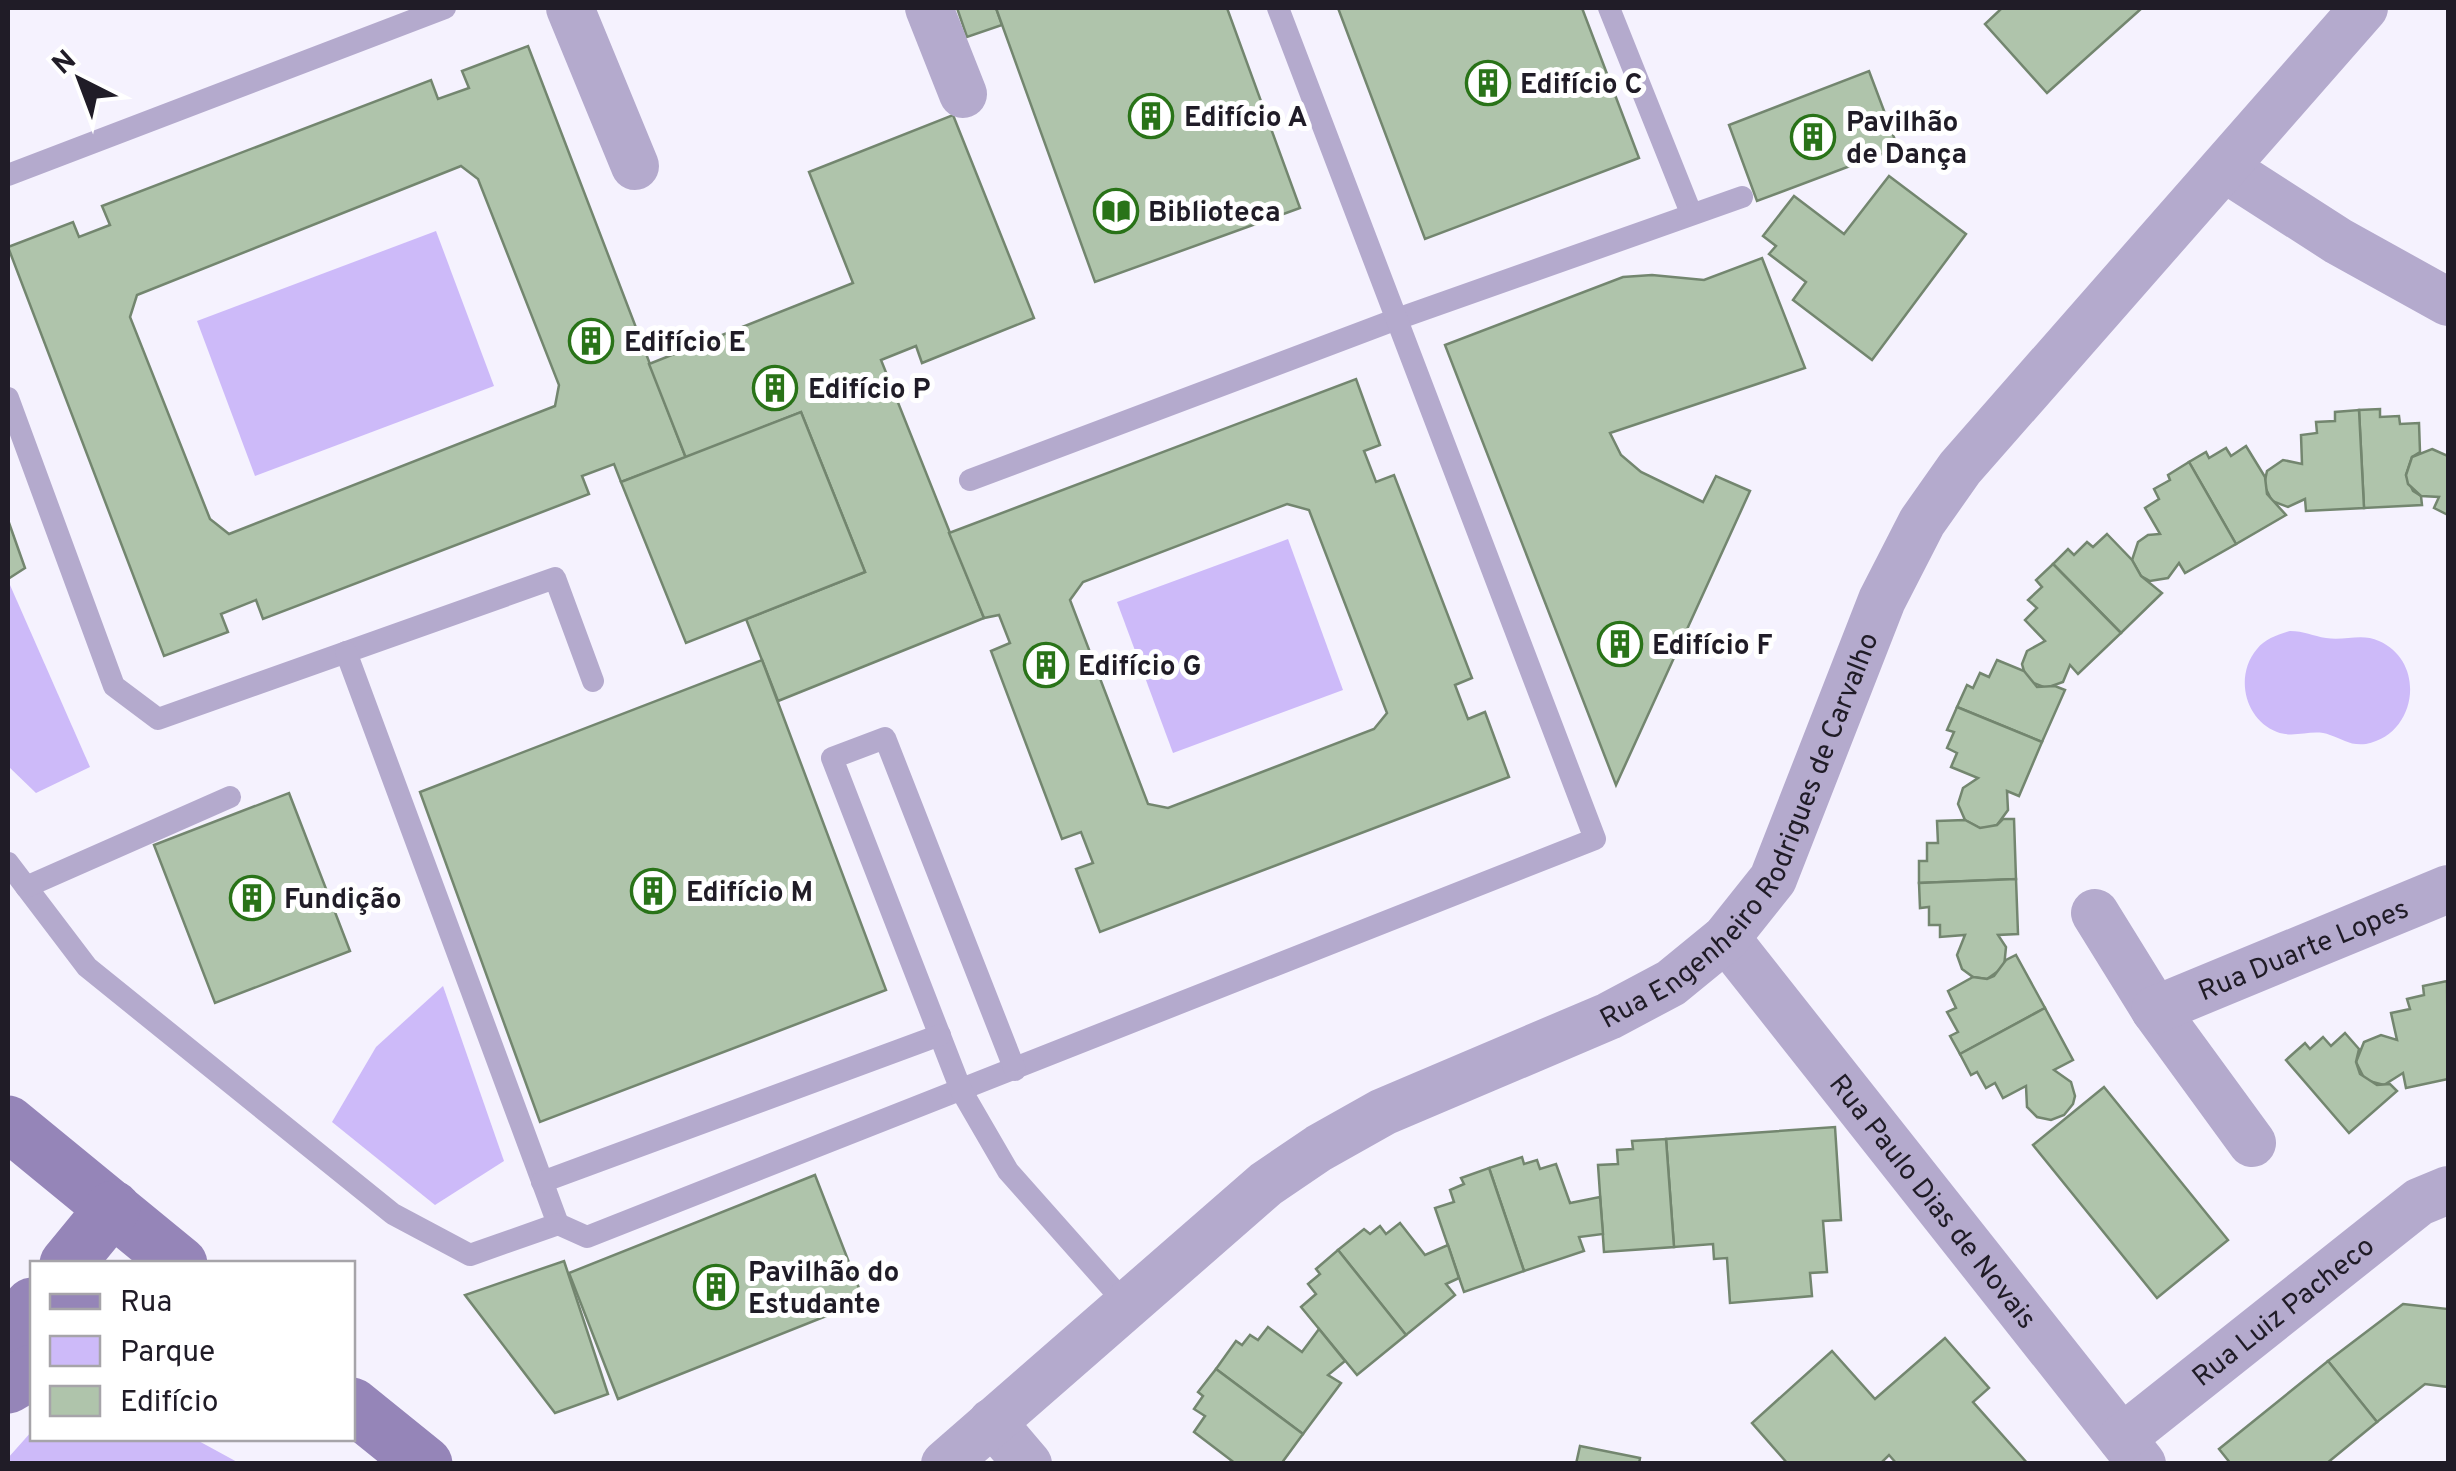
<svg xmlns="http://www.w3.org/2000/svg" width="2456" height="1471" font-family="Overpass,sans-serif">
<rect width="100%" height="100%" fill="#f5f2fe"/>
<g fill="#cdbaf9">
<polygon points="436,231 494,386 255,476 197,321"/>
<polygon points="1288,539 1343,690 1173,753 1117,602"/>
<polygon points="10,585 90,767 36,793 8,766"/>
<path d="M2290,631c14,0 23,5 36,7 19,3 36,-5 53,3 48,21 38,94 -13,103 -16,2 -23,-5 -36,-9 -17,-7 -35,4 -53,-3 -32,-12 -43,-56 -20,-83 8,-10 20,-14 33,-18z"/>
<polygon points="443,986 504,1161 435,1205 332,1122 376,1047"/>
<polygon points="32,1431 32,1438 195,1439 239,1463 8,1463 8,1458"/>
</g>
<g fill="#afc4ab" stroke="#73866f" stroke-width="2.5" fill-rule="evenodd">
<polygon points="957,8 996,8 1002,25 967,37"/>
<polygon points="996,8 1227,8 1300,208 1095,282"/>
<polygon points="1338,8 1582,8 1639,158 1425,239"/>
<polygon points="2002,8 2142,8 2047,93 1985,24"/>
<path d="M528,46l158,412 -65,24 -7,-18 -32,12 7,18 -326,125 -7,-19 -35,14 7,18 -64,24 -156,-409 65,-25 6,15 31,-12 -8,-19 329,-126 7,19 31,-11 -7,-17zM461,166l17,13 81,206 -4,21 -326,128 -19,-15 -80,-202 7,-22z"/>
<polygon points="1869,71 1898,148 1757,201 1729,125"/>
<polygon points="953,115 1034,318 922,363 916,346 881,360 984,618 778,701 746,619 865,572 801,412 686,458 649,364 853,283 809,172"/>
<polygon points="1889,176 1966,234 1872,360 1793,300 1806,282 1769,254 1776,246 1763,236 1794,196 1844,234"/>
<polygon points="1762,258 1805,368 1610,433 1621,455 1641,472 1703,502 1716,476 1750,491 1616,785 1445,345 1623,277 1652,275 1704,280"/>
<path d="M1356,379l24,66 -16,6 12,31 18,-7 78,203 -17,7 13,34 17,-7 24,65 -409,155 -24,-63 17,-6 -12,-31 -19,7 -71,-188 19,-8 -11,-28 -15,3 -35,-85zM1287,504l22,6 78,203 -13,16 -206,79 -20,-4 -78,-204 13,-18z"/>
<polygon points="2380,409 2380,417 2399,416 2400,424 2419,423 2420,452 2412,457 2406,475 2413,491 2421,496 2422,505 2364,508 2359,410"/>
<polygon points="2359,410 2364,508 2306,511 2305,499 2288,507 2272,501 2264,485 2267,471 2283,460 2302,464 2301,435 2317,433 2316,422 2335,421 2335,412"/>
<polygon points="801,412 865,572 686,643 621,482"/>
<polygon points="2246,446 2265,477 2267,494 2286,515 2236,544 2189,462 2206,452 2209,458 2226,448 2231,456"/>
<polygon points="2432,449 2448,456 2448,515 2434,508 2439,497 2421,496 2408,484 2406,475 2412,457"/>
<polygon points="2189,462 2236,544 2185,573 2179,563 2168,578 2150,581 2141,576 2132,560 2138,542 2148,535 2160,534 2145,508 2159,499 2154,489 2170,480 2168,475"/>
<polygon points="8,520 25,568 8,579"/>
<polygon points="2107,534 2132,560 2141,576 2162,593 2121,633 2053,564 2068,549 2074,555 2087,542 2093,547"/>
<polygon points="2053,564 2121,633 2078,674 2070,665 2063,682 2046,688 2029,681 2024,671 2022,664 2027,651 2045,641 2025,620 2037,608 2028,600 2042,587 2036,580"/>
<polygon points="762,660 886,990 540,1122 420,792"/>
<polygon points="1997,660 2024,671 2037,687 2055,686 2065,690 2042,742 1957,707 1967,685 1973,688 1980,673 1989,677"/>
<polygon points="1957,707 2042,742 2019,796 2007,791 2008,810 1997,825 1989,828 1980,828 1965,820 1958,804 1963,788 1978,778 1951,767 1957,753 1947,748 1954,732 1947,730"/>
<polygon points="289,793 350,951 215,1003 154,845"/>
<polygon points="2003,819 2014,819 2016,879 1919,883 1919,861 1927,861 1927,843 1938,843 1937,821 1965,820 1980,828 1997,825"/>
<polygon points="2016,879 2018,934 1998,935 2006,947 2004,967 1987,979 1973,977 1962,969 1957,955 1965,935 1940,937 1940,925 1929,925 1929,907 1920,908 1919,883"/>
<polygon points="2016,955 2045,1008 1960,1054 1950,1036 1958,1032 1947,1012 1956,1008 1948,991 1973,977 1987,979 1994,976 2006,960"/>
<polygon points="2447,981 2448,1079 2406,1088 2403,1073 2384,1085 2365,1080 2356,1062 2364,1042 2381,1035 2397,1040 2391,1013 2410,1009 2407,999 2424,995 2423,986"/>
<polygon points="2045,1008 2073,1060 2054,1070 2071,1082 2075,1096 2073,1104 2064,1115 2051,1120 2037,1117 2027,1107 2026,1086 2003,1098 1995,1083 1986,1088 1977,1072 1971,1075 1960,1054"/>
<polygon points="2345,1033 2359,1049 2356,1062 2360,1074 2377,1085 2390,1084 2397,1091 2349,1133 2286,1060 2305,1043 2310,1049 2323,1037 2331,1046"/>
<polygon points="2104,1087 2228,1240 2157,1298 2033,1145"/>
<polygon points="1835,1127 1841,1220 1823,1221 1827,1272 1810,1273 1812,1296 1730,1303 1727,1258 1714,1259 1713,1244 1674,1247 1666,1139"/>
<polygon points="1666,1139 1674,1247 1604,1252 1598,1165 1618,1164 1617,1150 1633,1149 1632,1141"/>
<polygon points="1522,1157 1524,1164 1537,1160 1540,1169 1556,1164 1570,1203 1600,1197 1603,1234 1579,1237 1584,1251 1524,1271 1489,1168"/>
<polygon points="1489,1168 1524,1271 1464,1292 1435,1208 1454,1202 1450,1190 1464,1184 1461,1178"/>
<polygon points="815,1175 864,1301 618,1399 569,1273"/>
<polygon points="1400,1223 1425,1255 1448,1245 1459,1278 1446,1284 1455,1295 1406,1335 1338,1250 1364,1229 1370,1234 1380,1226 1386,1234"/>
<polygon points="1338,1250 1406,1335 1357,1375 1301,1307 1316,1294 1308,1284 1320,1274 1316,1269"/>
<polygon points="564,1261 608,1394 555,1413 465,1295"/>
<polygon points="2403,1304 2448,1309 2448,1387 2425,1384 2377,1422 2328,1361"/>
<polygon points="1268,1327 1302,1352 1319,1329 1345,1361 1328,1375 1341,1383 1303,1434 1216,1369 1236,1341 1242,1345 1250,1335 1258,1340"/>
<polygon points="1945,1338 1989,1388 1973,1402 2028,1464 1897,1464 1889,1455 1880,1464 1788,1464 1752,1423 1832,1351 1875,1399"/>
<polygon points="2328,1361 2377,1422 2326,1464 2231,1464 2219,1449"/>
<polygon points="1216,1369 1303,1434 1281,1464 1236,1464 1194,1432 1205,1416 1194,1409 1203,1396 1198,1392"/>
<polygon points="1580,1446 1640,1458 1639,1464 1576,1464"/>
</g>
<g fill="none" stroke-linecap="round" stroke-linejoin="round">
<g stroke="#b4aacd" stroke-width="22">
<polyline points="1609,8 1691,213"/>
<polyline points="8,175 445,8"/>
<polyline points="8,398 114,686 158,719 555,578 593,681"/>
<polyline points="970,480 1397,319 1742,197"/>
<polyline points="346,652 558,1224"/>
<polyline points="8,863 87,967 393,1214 470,1255 558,1224 587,1237 1595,839 1278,8"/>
<polyline points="26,887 230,797"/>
<polyline points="1015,1070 885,738 832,758 961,1090 1008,1171 1126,1304"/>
<polyline points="542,1182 940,1035"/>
</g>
<g stroke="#b4aacd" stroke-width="48">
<polyline points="570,8 635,166"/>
<polyline points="929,8 963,94"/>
<polyline points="2226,169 2338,241 2448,302"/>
<polyline points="2095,913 2155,1010 2252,1143"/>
<path id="s1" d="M1726,938l416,526"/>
<path id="s2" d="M2155,1010l293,-121"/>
<polyline points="992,1422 1028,1464"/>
<path id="s3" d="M2122,1438l297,-236 29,-12"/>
<path id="s4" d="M945,1464l321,-280 53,-36 64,-36 226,-96 62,-33 55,-45 47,-59 109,-279 40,-78 38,-54 404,-460"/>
</g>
<g stroke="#9585b8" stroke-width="55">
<polyline points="8,1123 180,1264"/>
<polyline points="67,1264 113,1208"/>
<polyline points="8,1335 32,1305"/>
<polyline points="8,1386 32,1372"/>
<polyline points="352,1405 425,1464"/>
</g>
</g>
<defs>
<symbol id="building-ring" viewBox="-11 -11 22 22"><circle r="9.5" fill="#fff" stroke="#297318" stroke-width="1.5"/><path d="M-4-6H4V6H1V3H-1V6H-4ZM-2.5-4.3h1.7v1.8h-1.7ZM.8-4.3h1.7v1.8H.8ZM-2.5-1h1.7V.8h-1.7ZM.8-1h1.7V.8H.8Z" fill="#297318"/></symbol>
<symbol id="library-ring" viewBox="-11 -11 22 22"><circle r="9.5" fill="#fff" stroke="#297318" stroke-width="1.5"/><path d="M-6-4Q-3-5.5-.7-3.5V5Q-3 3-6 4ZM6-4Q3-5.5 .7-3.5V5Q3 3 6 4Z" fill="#297318"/></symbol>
</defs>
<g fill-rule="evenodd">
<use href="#building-ring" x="1463" y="58" width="50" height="50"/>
<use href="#building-ring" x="1126" y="91" width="50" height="50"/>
<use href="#building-ring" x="1788" y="112" width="50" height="50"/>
<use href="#library-ring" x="1091" y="186" width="50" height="50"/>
<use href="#building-ring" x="566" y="316" width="50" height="50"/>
<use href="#building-ring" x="750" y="363" width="50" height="50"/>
<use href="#building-ring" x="1595" y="619" width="50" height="50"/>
<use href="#building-ring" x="1021" y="640" width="50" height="50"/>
<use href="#building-ring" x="628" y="866" width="50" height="50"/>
<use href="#building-ring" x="227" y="873" width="50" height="50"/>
<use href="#building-ring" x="691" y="1262" width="50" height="50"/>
</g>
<g text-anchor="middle" stroke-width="10" stroke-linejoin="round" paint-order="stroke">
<g font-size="28" font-weight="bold" fill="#201c27" stroke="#fff" text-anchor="start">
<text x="1520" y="93">Edifício C</text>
<text x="1184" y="126">Edifício A</text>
<text x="1846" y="131">Pavilhão<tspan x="1846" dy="32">de Dança</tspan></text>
<text x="1148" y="221">Biblioteca</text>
<text x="624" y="351">Edifício E</text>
<text x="808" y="398">Edifício P</text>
<text x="1652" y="654">Edifício F</text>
<text x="1078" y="675">Edifício G</text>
<text x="686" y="901">Edifício M</text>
<text x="284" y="908">Fundição</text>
<text x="748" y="1281">Pavilhão do<tspan x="748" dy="32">Estudante</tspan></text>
</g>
<g font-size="28" fill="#201c27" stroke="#fff">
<text dy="10" stroke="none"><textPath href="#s4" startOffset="1045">Rua Engenheiro Rodrigues de Carvalho</textPath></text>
<text dy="10" stroke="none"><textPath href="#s2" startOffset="160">Rua Duarte Lopes</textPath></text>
<text dy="10" stroke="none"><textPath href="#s1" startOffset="335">Rua Paulo Dias de Novais</textPath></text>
<text dy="10" stroke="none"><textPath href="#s3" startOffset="205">Rua Luiz Pacheco</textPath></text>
</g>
</g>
<rect width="2456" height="1471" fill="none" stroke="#201c27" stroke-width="20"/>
<rect x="30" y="1261" width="325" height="180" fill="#ffffff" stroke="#a6a4a9" stroke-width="2.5"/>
<rect x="50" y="1294" width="50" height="15" fill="#9585b8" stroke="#a6a4a9" stroke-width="2.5"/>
<text x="120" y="1311" font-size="30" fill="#201c27">Rua</text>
<rect x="50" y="1336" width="50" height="30" fill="#cdbaf9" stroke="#a6a4a9" stroke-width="2.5"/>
<text x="120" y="1361" font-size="30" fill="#201c27">Parque</text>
<rect x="50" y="1386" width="50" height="30" fill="#afc4ab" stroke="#a6a4a9" stroke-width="2.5"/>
<text x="120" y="1411" font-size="30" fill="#201c27">Edifício</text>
<g transform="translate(80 80) rotate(318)" stroke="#ffffff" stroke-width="8" paint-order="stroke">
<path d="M0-8L18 38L0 25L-18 38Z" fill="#201c27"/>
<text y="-15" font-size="28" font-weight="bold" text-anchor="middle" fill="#201c27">N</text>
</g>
</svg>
